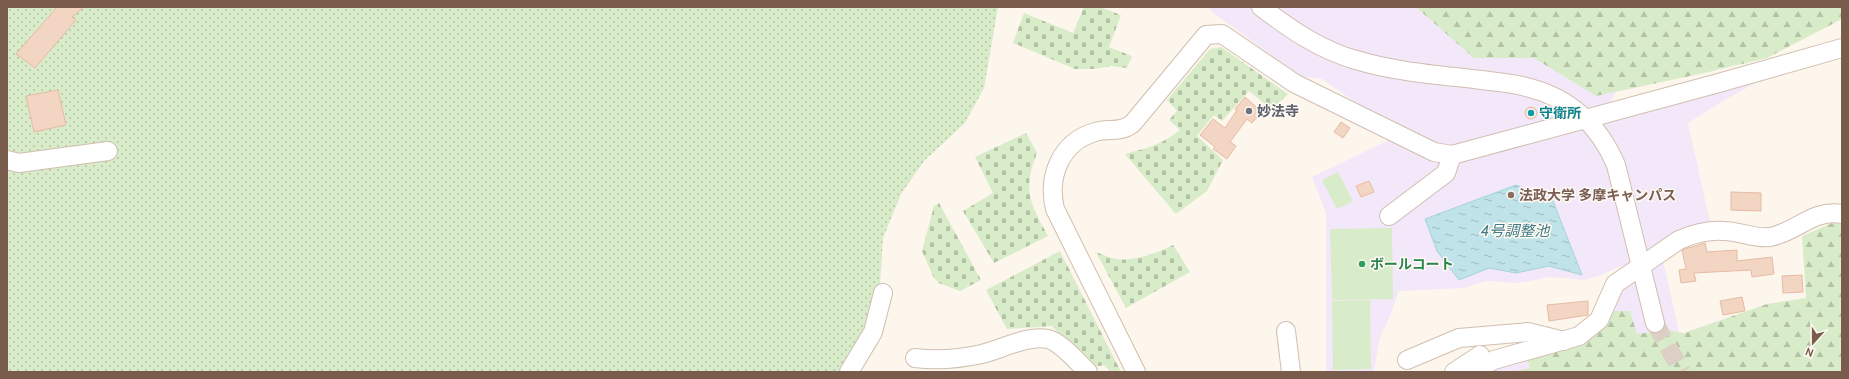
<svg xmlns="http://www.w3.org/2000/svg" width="1849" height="379" font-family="Cabin,'Noto Sans JP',sans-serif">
<defs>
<pattern id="grass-dots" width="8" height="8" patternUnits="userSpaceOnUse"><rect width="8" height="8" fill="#d8ecc9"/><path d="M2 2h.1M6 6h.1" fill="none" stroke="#b4c2a5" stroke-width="1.8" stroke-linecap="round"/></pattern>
<pattern id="forest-firs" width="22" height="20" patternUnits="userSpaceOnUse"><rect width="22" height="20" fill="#d8ecc9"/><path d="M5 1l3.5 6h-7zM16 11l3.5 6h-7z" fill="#b4c2a5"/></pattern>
<pattern id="cemetery-stones" width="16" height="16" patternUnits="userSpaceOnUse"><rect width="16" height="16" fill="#d8ecc9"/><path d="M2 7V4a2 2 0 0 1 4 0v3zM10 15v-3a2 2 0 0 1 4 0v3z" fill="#b4c2a5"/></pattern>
<pattern id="water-ripples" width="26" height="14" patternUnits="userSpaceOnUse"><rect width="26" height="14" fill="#bfe3e8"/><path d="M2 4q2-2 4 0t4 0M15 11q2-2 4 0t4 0" fill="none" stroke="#a0bbbe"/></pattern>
</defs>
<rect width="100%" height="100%" fill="#fdf6ec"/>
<polygon fill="#f3e8fa" points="1208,7 1630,7 1634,52 1610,104 1615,118 1758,82 1723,101 1688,123 1711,226 1688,230 1676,236 1660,247 1680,336 1704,372 1483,372 1495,367 1581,341 1593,334 1603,323 1619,286 1626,281 1621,266 1599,276 1584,280 1550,277 1518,283 1487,281 1464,288 1399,291 1390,316 1380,337 1374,372 1326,372 1326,213 1312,177 1393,138 1443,162 1470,158 1567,129 1559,121 1452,147 1437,145 1424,141 1374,115 1322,79 1305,77 1296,73 1212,12"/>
<polygon fill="url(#grass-dots)" points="7,7 998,7 984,88 965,123 924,161 901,194 883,238 879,298 856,372 7,372"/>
<g fill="url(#forest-firs)">
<polygon points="1416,7 1842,7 1842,19 1767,58 1704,73 1596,96 1534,58 1474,58"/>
<polygon points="1832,223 1842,224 1842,372 1511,372 1530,368 1527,358 1585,343 1598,331 1609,311 1630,311 1637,334 1666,330 1684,333 1767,304 1806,298 1802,236"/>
</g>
<g fill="url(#cemetery-stones)">
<polygon points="1084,7 1100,7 1121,15 1109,47 1132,56 1127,68 1111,66 1094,69 1075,69 1013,43 1024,13 1073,33"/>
<path d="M1221,47l67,47 -16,16 -23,-19 -27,30 -8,-6 -17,21 26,24 -16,31 -31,23 -51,-60c20,-5 38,-10 55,-24l-11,-10 8,-9 -10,-11 43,-51z"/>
<path d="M1026,133l11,20c-15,37 -7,50 11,83l-54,27 -31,-52 30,-18 -18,-36z"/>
<polygon points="939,203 981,280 960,291 939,283 934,278 922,251 934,206"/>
<path d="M1173,245l17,27 -64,36 -30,-56c7,3 14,6 21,7 15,3 43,-7 56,-14z"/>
<polygon points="1060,251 1121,372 1111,372 1104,365 1090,368 1052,326 1007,329 986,290"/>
</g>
<g fill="#d8ecc9">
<polygon points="1338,172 1353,201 1337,209 1322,180"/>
<polygon points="1392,228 1393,299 1332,300 1330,229"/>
<polygon points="1370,300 1371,369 1333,370 1332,301"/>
</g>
<polygon fill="url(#water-ripples)" stroke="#a5d3da" points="1516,185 1553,201 1582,275 1549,266 1516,273 1489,268 1459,280 1437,251 1425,219"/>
<g fill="#f3d5c3" stroke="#e6bba3">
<polygon points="57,7 84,7 72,17 76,20 35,68 16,54"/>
<polygon points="58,90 66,125 34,132 26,96"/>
<polygon points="1245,97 1262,112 1252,123 1247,119 1230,142 1236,146 1227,159 1213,149 1215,147 1200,135 1213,119 1225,128 1237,110 1235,109"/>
<circle cx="1531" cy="113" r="6"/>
<polygon points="1341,122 1350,128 1343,138 1334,132"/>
<polygon points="1369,181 1374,192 1361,197 1356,186"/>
<polygon points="1731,192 1761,193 1761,211 1731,210"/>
<polygon points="1705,243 1707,252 1737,250 1737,261 1772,257 1774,274 1752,277 1751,270 1694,273 1696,281 1681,283 1679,270 1686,269 1682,250"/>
<polygon points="1802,275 1803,292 1783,293 1782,276"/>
<polygon points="1742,297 1745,311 1723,315 1720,301"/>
<polygon points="1588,301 1588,315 1549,321 1547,305"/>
</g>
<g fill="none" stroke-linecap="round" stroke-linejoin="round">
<polyline stroke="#dcd0c4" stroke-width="18" stroke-dasharray="18 9" stroke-linecap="butt" points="1655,323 1682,372"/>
<defs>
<g id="minor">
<path d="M1261,7c29,22 59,43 95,53 40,12 84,15 125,20 15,2 31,3 45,7 43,10 73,38 90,78l39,158"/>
<polyline points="7,160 19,163 108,151"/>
<polyline points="1389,216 1446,173 1452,155"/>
<polyline points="1286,331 1291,372"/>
<path d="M915,358c24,3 44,1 67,-4 20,-5 45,-19 66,-15 13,3 30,24 40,33"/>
<polyline points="1407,360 1459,338 1528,332 1564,341"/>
<polyline points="849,372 873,332 883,293"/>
<path d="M1136,372l-81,-163c-8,-33 6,-67 40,-77 14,-4 27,1 38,-9l73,-88 16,-1 72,49 140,69 18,3 263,-71 127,-36"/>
<polyline points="1454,372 1480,355"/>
<path d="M1472,372l22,-12 85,-24 20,-16 16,-36 64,-44c14,-6 30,-10 45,-9 15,0 31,8 46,6 27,-5 42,-28 72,-23"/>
</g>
</defs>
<use href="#minor" stroke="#d1beb0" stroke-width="20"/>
<use href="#minor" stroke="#fff" stroke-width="18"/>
</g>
<circle fill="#6b7280" stroke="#fffaf3" stroke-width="1.5" cx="1249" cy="111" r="4"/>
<circle fill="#0f9aa8" stroke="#fffaf3" stroke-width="1.5" cx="1531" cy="113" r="4"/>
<circle fill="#8d6e63" stroke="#fffaf3" stroke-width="1.5" cx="1511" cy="195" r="4"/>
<circle fill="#2e9e5b" stroke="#fffaf3" stroke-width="1.5" cx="1362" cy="264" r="4"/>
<g text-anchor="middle" stroke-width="3" stroke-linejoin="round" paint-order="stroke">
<g font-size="14" font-weight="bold" fill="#5b616d" stroke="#fffaf3" text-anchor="start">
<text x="1257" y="116">妙法寺</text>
</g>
<g font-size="14" font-weight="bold" fill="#0d838f" stroke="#fffaf3" text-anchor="start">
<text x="1539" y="118">守衛所</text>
</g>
<g font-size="14" font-weight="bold" fill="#785e54" stroke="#fffaf3" text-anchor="start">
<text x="1519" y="200">法政大学 多摩キャンパス</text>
</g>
<g font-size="14" font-weight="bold" fill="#27864d" stroke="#fffaf3" text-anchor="start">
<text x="1370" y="269">ボールコート</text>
</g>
<g font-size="15" font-style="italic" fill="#437c86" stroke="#fffaf3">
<text x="1515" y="236">4号調整池</text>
</g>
</g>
<rect width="1849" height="379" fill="none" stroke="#7a5c4d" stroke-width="16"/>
<g transform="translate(1813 343) rotate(201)" stroke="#fffaf3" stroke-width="3" paint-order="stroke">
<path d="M0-3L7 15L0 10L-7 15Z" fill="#7a5c4d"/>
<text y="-6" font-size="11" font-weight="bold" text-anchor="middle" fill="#7a5c4d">N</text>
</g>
</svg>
